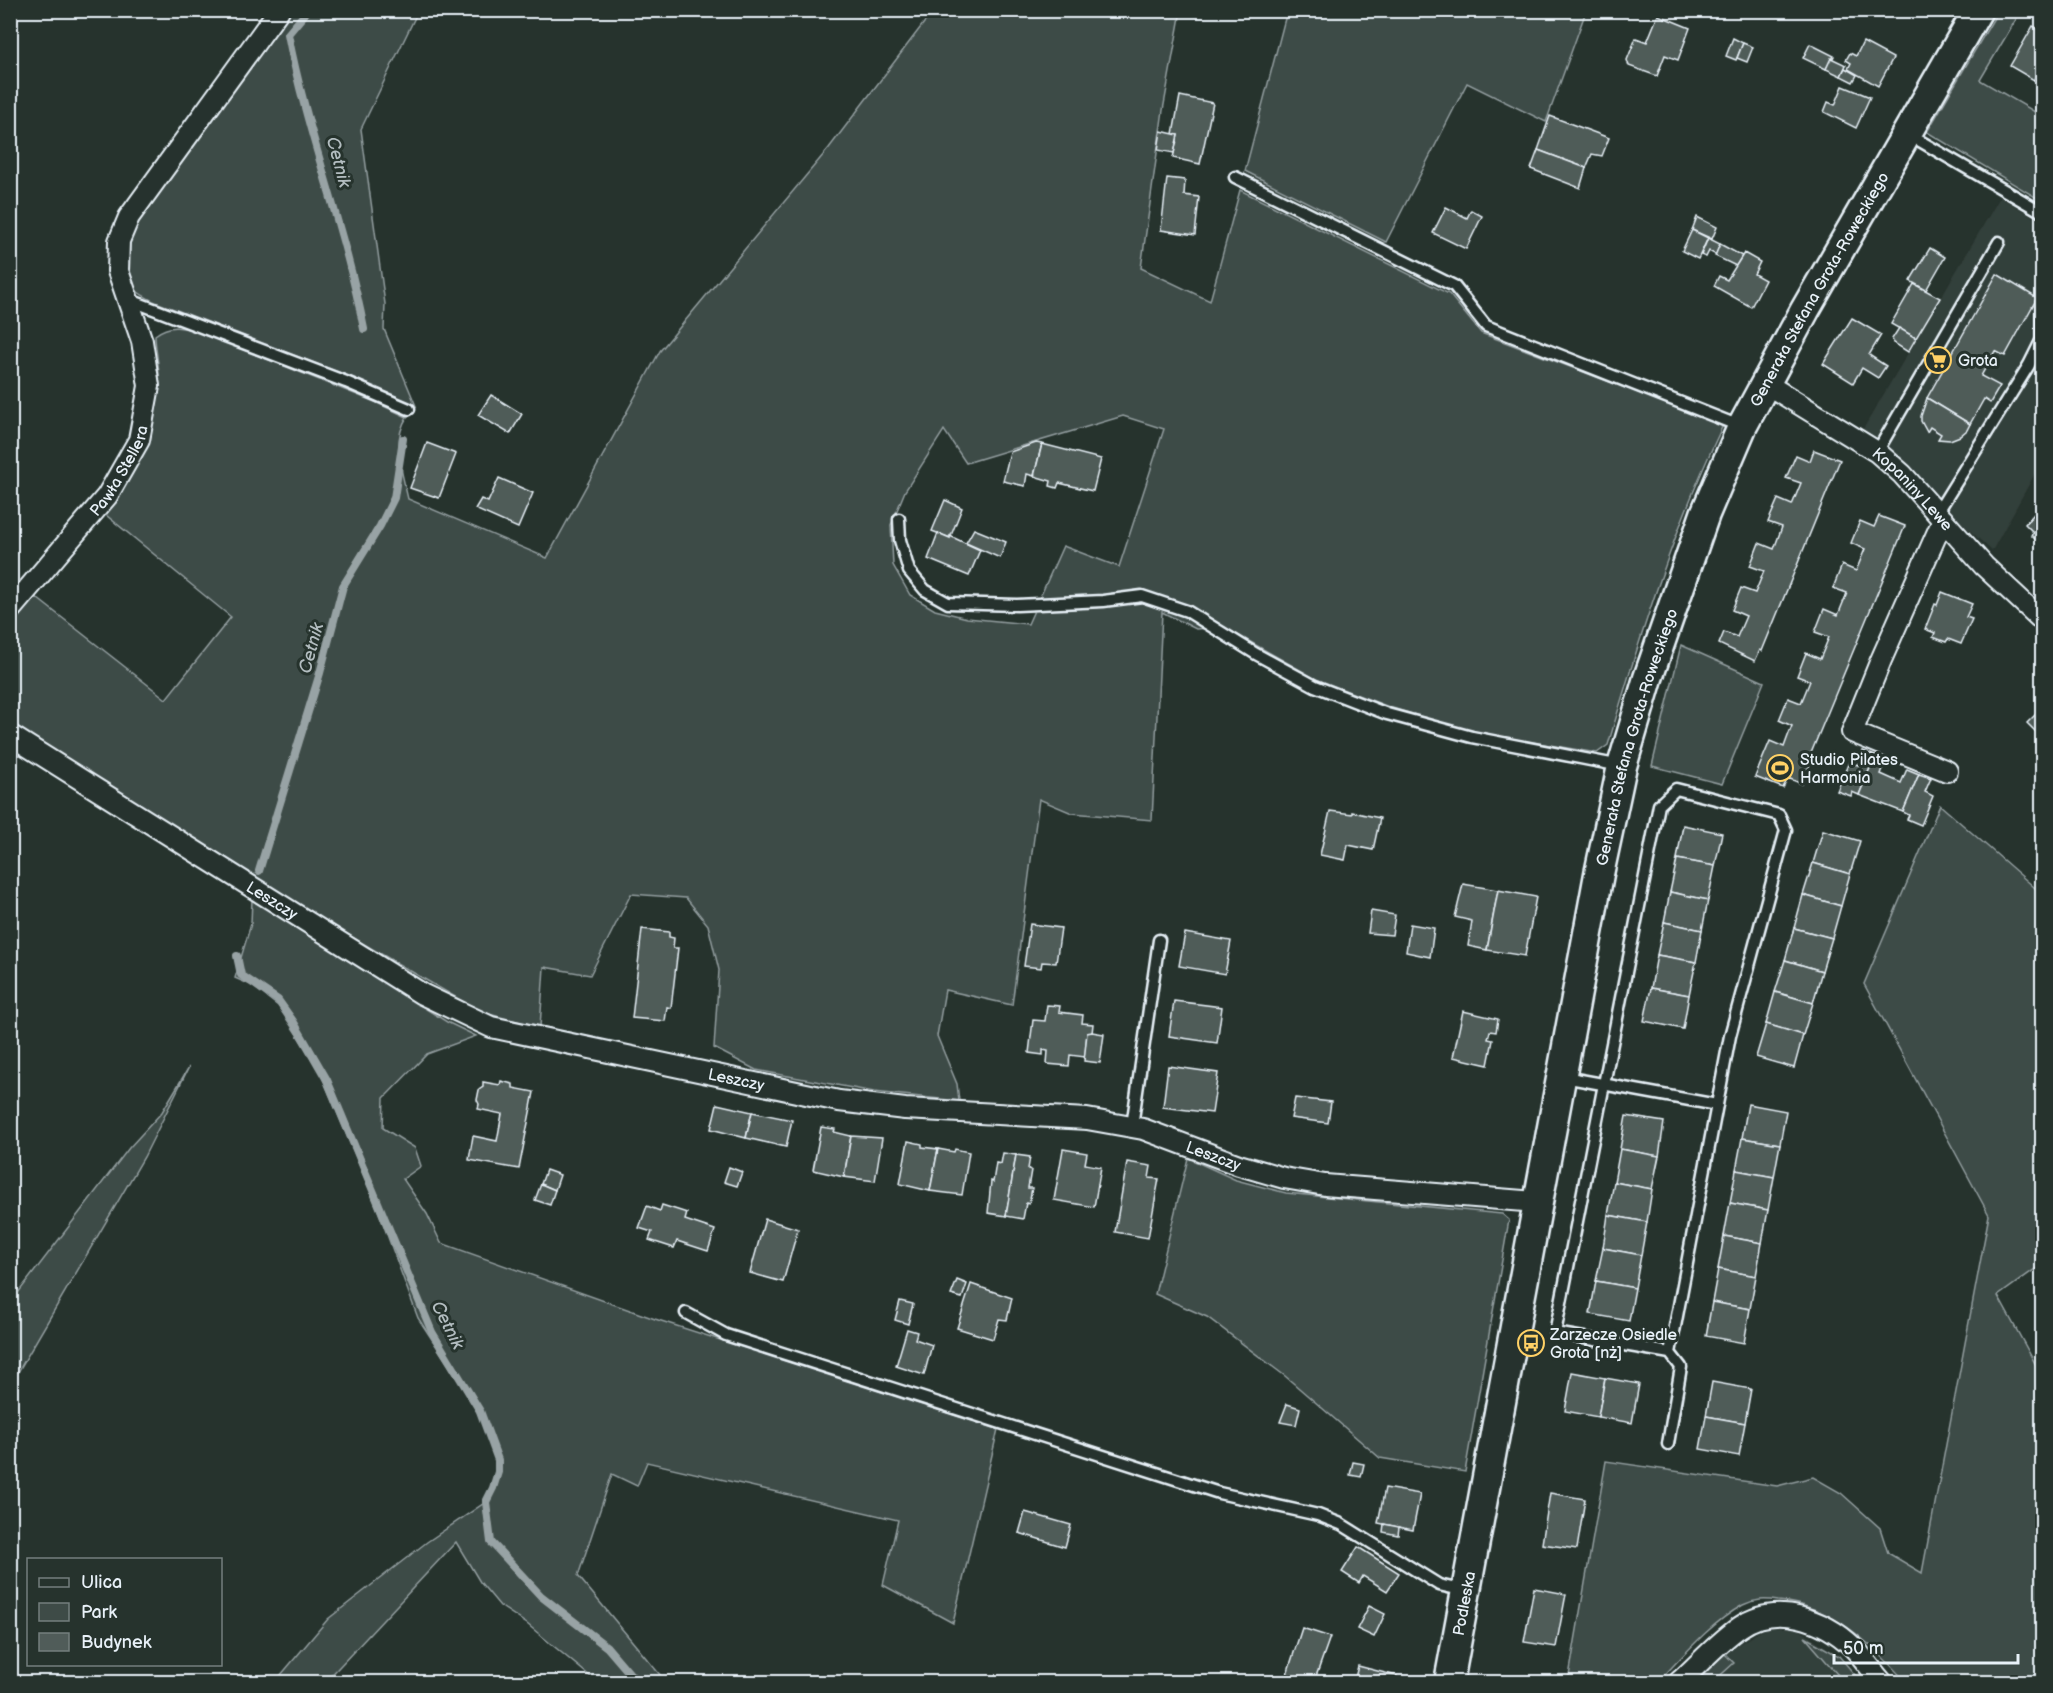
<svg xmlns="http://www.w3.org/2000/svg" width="2053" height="1693" font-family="'Balsamiq Sans',sans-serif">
<rect width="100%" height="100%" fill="#26332d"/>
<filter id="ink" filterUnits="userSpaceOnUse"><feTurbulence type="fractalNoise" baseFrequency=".0167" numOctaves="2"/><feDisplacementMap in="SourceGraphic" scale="12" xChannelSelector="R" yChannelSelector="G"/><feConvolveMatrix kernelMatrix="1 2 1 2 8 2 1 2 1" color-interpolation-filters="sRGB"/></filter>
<g filter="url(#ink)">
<g fill="#333f3a">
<polygon points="2000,197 2042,222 2042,461 1992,551 1862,431"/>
<polygon points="1767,1627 1797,1628 1839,1656 1861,1682 1697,1682 1724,1653"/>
</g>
<g fill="#3e4b47" stroke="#939ea0" stroke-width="1.5" fill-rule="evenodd">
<path d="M289,11h129l-57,118 24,175 -1,25 32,77 -75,-33 -188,-72c-5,-3 -12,-6 -16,-10 -19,-18 -8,-53 2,-72z"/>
<path d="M933,11h248l-18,99 -22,158 69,33 30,-111 209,104 32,39 242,92c-49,103 -83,211 -115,320l-11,8 -124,-21 -84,-25 -73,-28 -92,-52 -28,2 -34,-17 -10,208 -80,-7 -33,-14 -27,206 -67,-15 -8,46 20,48 2,17 -85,-9 -118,-22 -42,-22 5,-78 -11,-45 -22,-27 -55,-4 -41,81 -46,-8 -4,60 -59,-15 -229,-133 -241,-152v-106l22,-26 133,104 65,-82 -125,-102c28,-43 49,-81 53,-133 1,-15 -4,-31 -4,-47 17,-13 30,-7 49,-1l171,68 32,15c-16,25 -5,55 1,82l139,59 113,-207 169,-203zM1123,416l41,13 -45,138 -56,-21 -35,78 -61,-6 -32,-8 -25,-15 -17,-30 -2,-40 14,-34 39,-61 22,33z"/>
<polygon points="1287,11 1287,10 1586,11 1546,122 1467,83 1386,242 1245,171"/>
<polygon points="1998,11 2021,11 1980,80 2042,116 2042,201 1927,132"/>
<polygon points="1681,645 1764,682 1722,784 1652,766"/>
<path d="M1940,805l102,89v370l-44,32 44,80v306h-136c-34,-38 -74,-77 -128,-81 -13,-2 -23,-2 -35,4 -34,19 -59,50 -85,77h-90l38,-221 171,25 36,-9 28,16 39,35 8,25 34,20 67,-358 -125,-231z"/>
<polygon points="252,899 447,1022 476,1036 427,1054 384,1098 383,1128 415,1148 421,1166 403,1179 427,1214 441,1243 655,1319 998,1429 953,1623 883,1585 898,1520 647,1462 637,1486 612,1474 578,1576 666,1682 597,1682 527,1624 500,1606 480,1582 456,1542 325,1682 275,1682 328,1619 427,1542 490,1499 500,1466 474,1404 418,1318 375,1202 317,1065 278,1006 251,985 235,978 251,924"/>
<polygon points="189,1067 144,1157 11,1384 11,1302 129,1148 162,1112"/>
<polygon points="1188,1158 1236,1180 1286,1193 1502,1214 1509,1220 1465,1472 1380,1458 1285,1376 1207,1317 1155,1294"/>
<polygon points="1805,1637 1839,1656 1861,1682 1844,1682"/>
<polygon points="1724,1653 1734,1663 1713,1682 1697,1682"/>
</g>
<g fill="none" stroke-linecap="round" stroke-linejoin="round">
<g stroke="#98a3a5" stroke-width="8">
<path d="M308,10l-20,24c19,100 57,195 76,295"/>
<polyline points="259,871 320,673 343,586 380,526 394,498 403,439"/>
<polyline points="237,956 241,975 278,1000 293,1021 327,1080 432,1332 480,1411 498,1460 498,1472 493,1488 486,1502 491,1542 541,1596 607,1647 637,1682"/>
</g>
</g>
<g fill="#505c59" stroke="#e8f1f8" stroke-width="1.5">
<polygon points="1658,15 1690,28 1678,60 1665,55 1657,76 1629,66 1627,60 1636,38 1647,42"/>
<polygon points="2033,26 2042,31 2042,65 2034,80 2010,66"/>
<polygon points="1733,38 1743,43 1736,60 1726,56"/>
<polygon points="1863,42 1893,58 1878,86 1848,69 1851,63 1846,60 1850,53 1856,56"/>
<polygon points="1743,43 1753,47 1747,62 1737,58"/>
<polygon points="1810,44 1834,56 1826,69 1803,58"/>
<polygon points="1831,58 1846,65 1841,76 1826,69"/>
<polygon points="2042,65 2042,86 2034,80"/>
<polygon points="1845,68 1857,75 1853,82 1841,76"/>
<polygon points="1843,86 1870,97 1856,128 1824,112 1828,102 1835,105"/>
<polygon points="1180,96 1213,103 1200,164 1173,158 1178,135 1173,134"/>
<polygon points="1550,116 1609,138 1602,156 1592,154 1586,168 1538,150"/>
<polygon points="1161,131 1178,135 1174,153 1158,150"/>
<polygon points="1538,150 1586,168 1580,188 1531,169"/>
<polygon points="1167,178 1185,180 1184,195 1199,197 1195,235 1161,230"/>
<polygon points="1446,207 1467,218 1471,210 1482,216 1466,249 1433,233"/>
<polygon points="1697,217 1717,227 1712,239 1692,230"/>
<polygon points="1692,230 1708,238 1698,259 1682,251"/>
<polygon points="1708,238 1720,244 1716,255 1709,251 1706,257 1701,255"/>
<polygon points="1720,244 1742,256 1736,266 1715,256"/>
<polygon points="1930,248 1945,257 1926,290 1910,281"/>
<polygon points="1744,253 1760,262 1754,274 1765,280 1751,307 1714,286 1719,276 1727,280"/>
<polygon points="1997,274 2037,298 2005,356 1995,351 1981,376 2000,386 1990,403 1984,399 1970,424 1927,398"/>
<polygon points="1914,284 1940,298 1916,338 1891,324"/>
<polygon points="1852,318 1881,335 1869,355 1886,366 1878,378 1862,368 1853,383 1823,364"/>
<polygon points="1899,328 1916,338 1908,352 1894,343 1892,339"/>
<polygon points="491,395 522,414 510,434 478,415"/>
<polygon points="1927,398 1970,424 1967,430 1960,436 1950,440 1938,439 1941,434 1930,427 1927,432 1921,421 1921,416"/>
<polygon points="427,443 456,454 439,498 410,488"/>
<polygon points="1036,443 1042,444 1034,476 1027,474 1025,486 1003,481 1010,452"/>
<polygon points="1042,444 1101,459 1093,491 1059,483 1057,488 1050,486 1051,481 1034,476"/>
<polygon points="1814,450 1840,460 1762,651 1760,650 1755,661 1719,644 1724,632 1737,637 1746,616 1732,610 1741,588 1755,593 1764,571 1750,566 1759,543 1774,549 1782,527 1768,522 1778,499 1792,505 1801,483 1786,478 1796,455 1810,461"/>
<polygon points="499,478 533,493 518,528 475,509 481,499 488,502"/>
<polygon points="945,500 962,508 950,538 932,531"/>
<polygon points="2042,505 2042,546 2031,535 2034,533 2025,524"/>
<polygon points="1879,516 1905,526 1809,758 1812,759 1802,784 1788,778 1783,788 1755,777 1770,741 1784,747 1788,736 1792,726 1779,720 1788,698 1801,703 1810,681 1797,676 1806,653 1820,659 1829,637 1815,632 1824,609 1838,615 1847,593 1833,588 1842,565 1856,571 1865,549 1851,543 1860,521 1874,527"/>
<polygon points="974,529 1006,542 1000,558 966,543"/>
<polygon points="938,533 950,538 950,536 980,550 969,576 928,559"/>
<polygon points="1942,592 1972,604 1966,617 1972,619 1961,644 1948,639 1946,642 1933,637 1935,633 1925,629 1935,604 1937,605"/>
<polygon points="2037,713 2042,719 2042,732 2039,735 2027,723"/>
<polygon points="1863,751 1875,756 1859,795 1852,792 1851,796 1837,791 1849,762 1858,765"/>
<polygon points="1875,756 1886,761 1881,774 1901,783 1907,769 1919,774 1903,812 1859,795"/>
<polygon points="1919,774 1931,778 1925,792 1933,796 1921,825 1907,819 1909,815 1903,812"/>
<polygon points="1330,811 1352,814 1352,812 1380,818 1373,850 1348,845 1345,860 1320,855"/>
<polygon points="1683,825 1722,833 1715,866 1677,859"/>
<polygon points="1823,830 1860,841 1850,874 1813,863"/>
<polygon points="1677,859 1715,866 1708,900 1670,892"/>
<polygon points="1813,863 1850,874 1841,906 1803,895"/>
<polygon points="1463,884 1498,890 1487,950 1468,946 1472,921 1455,917"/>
<polygon points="1498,890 1536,897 1525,956 1487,950"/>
<polygon points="1670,892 1708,900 1702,930 1664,922"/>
<polygon points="1803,895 1841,906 1832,938 1794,928"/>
<polygon points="1371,911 1395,915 1392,935 1368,933"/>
<polygon points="1664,922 1702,930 1696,962 1657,955"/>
<polygon points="1030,924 1061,928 1056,963 1042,962 1041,968 1024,966"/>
<polygon points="1410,924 1434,928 1430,957 1406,952"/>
<polygon points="1794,928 1832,938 1822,971 1785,960"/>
<polygon points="642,929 669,932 669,937 674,938 673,948 678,948 671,1008 667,1007 665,1021 632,1018"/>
<polygon points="1185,933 1231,941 1225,974 1179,966"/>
<polygon points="1657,955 1696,962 1689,995 1651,988"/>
<polygon points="1785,960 1822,971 1813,1003 1775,992"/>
<polygon points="1651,988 1689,995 1683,1029 1644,1021"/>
<polygon points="1775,992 1813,1003 1803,1035 1766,1024"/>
<polygon points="1174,1001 1222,1007 1217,1043 1169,1036"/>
<polygon points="1047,1005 1060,1006 1059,1012 1083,1015 1082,1023 1093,1024 1092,1033 1087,1033 1085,1057 1070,1055 1069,1066 1047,1064 1048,1051 1043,1050 1043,1055 1029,1053 1033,1020 1045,1021"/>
<polygon points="1463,1011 1498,1019 1496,1032 1490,1031 1488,1039 1493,1040 1488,1065 1453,1057"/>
<polygon points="1766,1024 1803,1035 1794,1068 1756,1057"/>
<polygon points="1092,1032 1104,1034 1100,1063 1084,1061 1087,1033"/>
<polygon points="1168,1066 1218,1073 1212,1113 1163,1107"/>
<polygon points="501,1081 513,1084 513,1088 534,1092 519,1169 469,1160 473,1136 497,1141 502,1114 478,1109 479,1104 477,1100 479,1090 483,1087 483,1082 500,1085"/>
<polygon points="1295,1098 1331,1102 1328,1123 1291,1118"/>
<polygon points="717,1104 752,1112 746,1138 711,1129"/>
<polygon points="1748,1104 1786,1111 1780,1144 1742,1138"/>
<polygon points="752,1112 792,1120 786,1147 746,1138"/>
<polygon points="1626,1116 1664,1122 1659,1156 1620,1149"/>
<polygon points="821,1127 835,1129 834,1132 851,1136 844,1177 813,1170"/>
<polygon points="851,1136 882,1138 875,1181 844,1177"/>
<polygon points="1742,1138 1780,1144 1774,1177 1736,1170"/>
<polygon points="908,1141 922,1144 922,1147 938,1149 930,1191 900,1184"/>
<polygon points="938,1149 954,1152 955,1149 969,1152 962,1195 930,1191"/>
<polygon points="1063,1149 1087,1153 1085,1164 1101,1167 1094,1207 1054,1200"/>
<polygon points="1620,1149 1659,1156 1652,1189 1614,1182"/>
<polygon points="1003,1153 1016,1155 1006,1216 988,1213 991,1181 993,1182 996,1163 1001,1164"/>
<polygon points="1016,1155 1030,1157 1028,1169 1031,1170 1028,1188 1032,1188 1029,1204 1026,1203 1023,1219 1006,1216"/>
<polygon points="1127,1162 1151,1166 1149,1178 1159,1179 1148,1238 1115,1232"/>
<polygon points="729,1167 742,1172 737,1186 724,1182"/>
<polygon points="546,1170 560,1175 555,1190 541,1184"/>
<polygon points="1736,1170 1774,1177 1768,1210 1730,1203"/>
<polygon points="1614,1182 1652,1189 1647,1222 1608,1215"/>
<polygon points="541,1184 555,1190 550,1205 535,1200"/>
<polygon points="1730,1203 1768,1210 1762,1243 1724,1236"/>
<polygon points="662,1205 687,1213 685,1220 715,1230 708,1251 677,1241 674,1248 649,1240 652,1232 639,1228 647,1206 660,1211"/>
<polygon points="1608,1215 1647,1222 1641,1255 1603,1248"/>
<polygon points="765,1219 798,1229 783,1282 750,1273"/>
<polygon points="1724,1236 1762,1243 1756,1276 1718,1269"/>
<polygon points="1603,1248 1641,1255 1635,1288 1596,1281"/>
<polygon points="1718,1269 1756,1276 1750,1309 1712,1302"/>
<polygon points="957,1280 967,1284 962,1298 951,1295"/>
<polygon points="1596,1281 1635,1288 1629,1321 1590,1314"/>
<polygon points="971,1284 1012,1298 1007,1320 999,1319 993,1339 957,1328"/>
<polygon points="900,1301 913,1304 908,1324 895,1320"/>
<polygon points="1712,1302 1750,1309 1744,1343 1706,1336"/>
<polygon points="907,1329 917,1332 915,1339 932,1345 924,1375 896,1366"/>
<polygon points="1572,1372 1605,1378 1598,1417 1565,1411"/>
<polygon points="1605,1378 1639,1384 1632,1423 1598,1417"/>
<polygon points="1712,1382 1751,1389 1745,1423 1706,1416"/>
<polygon points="1287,1404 1300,1408 1296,1425 1280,1422"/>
<polygon points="1706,1416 1745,1423 1739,1456 1700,1449"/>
<polygon points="1353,1462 1364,1464 1361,1477 1350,1475"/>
<polygon points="1385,1488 1420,1494 1413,1530 1378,1523"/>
<polygon points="1550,1493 1585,1499 1577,1549 1542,1544"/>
<polygon points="1025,1512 1071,1525 1065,1547 1019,1533"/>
<polygon points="1384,1524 1399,1527 1398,1535 1383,1532"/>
<polygon points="1358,1547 1399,1573 1387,1591 1363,1576 1359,1583 1342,1572"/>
<polygon points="1534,1588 1566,1594 1556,1647 1524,1642"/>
<polygon points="1369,1606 1385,1614 1374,1637 1357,1629"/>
<polygon points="1302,1628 1330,1637 1314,1682 1287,1674"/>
<polygon points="1358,1666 1397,1676 1395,1682 1354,1682"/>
</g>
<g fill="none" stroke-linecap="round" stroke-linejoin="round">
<defs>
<g id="lane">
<polyline points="1908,134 2042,212"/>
<polyline points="1235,177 1454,286 1486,326 1742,427"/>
<polyline points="130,300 346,382 409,409"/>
<polyline points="1877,452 1999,242"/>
<polyline points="1937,513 2029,365 2042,339 2042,301"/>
<polyline points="899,519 900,540 909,571 925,590 948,603 1017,605 1103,601 1142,596 1187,611 1256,654 1315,686 1387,714 1472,737 1621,766"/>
<polyline points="1564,1077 1717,1105"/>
<polyline points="1132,1126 1159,940"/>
<polyline points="686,1313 726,1335 1219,1493 1318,1515 1341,1524 1439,1585 1465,1591"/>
<polyline points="1668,1444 1681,1367 1670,1353 1555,1333 1659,805 1676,789 1779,815 1786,830 1730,1036 1670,1353"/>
</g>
<g id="street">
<path id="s1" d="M1765,383l112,69 25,22 82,92 58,54"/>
<polyline points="1943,520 1881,660 1852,732 1947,771"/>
<path id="s2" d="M10,610l97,-114 32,-56 10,-54 -7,-45 -24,-70 1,-30 10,-24 150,-207"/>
<path id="s3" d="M10,735l412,259 69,33 348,74 66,8 182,10 56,10 96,36 45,13 41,7 212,17"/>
<path d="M1679,1682c20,-18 39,-40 61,-55 36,-25 84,-8 113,20 10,10 19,24 29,35"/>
</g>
<g id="secondary">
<path id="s4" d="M1449,1682l150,-808 23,-108 26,-88 57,-164 37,-87 63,-117 173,-300"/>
</g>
</defs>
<use href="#lane" stroke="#e8f1f8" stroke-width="15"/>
<use href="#street" stroke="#e8f1f8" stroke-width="24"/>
<use href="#secondary" stroke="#e8f1f8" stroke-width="33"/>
<use href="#lane" stroke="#26332d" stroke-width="10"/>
<use href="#street" stroke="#26332d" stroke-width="20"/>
<use href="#secondary" stroke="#26332d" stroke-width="28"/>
</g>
</g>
<defs>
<symbol id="supermarket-ring" viewBox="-11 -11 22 22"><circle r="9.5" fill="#26332d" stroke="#ffd166" stroke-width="1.5"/><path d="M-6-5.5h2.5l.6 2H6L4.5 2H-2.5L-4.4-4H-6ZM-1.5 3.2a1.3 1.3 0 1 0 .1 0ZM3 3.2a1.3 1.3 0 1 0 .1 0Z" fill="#ffd166"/></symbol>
<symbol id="stadium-ring" viewBox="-11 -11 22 22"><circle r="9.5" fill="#26332d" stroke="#ffd166" stroke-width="1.5"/><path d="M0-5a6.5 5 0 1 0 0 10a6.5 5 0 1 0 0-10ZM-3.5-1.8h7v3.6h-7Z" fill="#ffd166"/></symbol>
<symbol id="bus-ring" viewBox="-11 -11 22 22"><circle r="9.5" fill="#26332d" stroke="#ffd166" stroke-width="1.5"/><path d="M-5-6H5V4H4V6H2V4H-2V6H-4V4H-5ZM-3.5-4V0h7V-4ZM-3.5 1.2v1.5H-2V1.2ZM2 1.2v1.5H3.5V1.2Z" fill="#ffd166"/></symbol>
</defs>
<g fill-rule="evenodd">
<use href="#supermarket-ring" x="1923" y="345" width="30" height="30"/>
<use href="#stadium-ring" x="1765" y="753" width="30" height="30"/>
<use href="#bus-ring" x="1516" y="1328" width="30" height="30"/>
</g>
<g text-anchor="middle" stroke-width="6" stroke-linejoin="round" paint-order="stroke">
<g font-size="16" fill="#e8f1f8" stroke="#26332d">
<text dy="6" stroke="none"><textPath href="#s4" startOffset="1450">Generała Stefana Grota-Roweckiego</textPath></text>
<text dy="6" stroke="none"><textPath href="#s2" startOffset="178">Pawła Stellera</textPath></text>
<text dy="6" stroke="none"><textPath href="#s1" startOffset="183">Kopaniny Lewe</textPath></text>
<text dy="6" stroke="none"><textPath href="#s4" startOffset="964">Generała Stefana Grota-Roweckiego</textPath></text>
<text dy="6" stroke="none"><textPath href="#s3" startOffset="310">Leszczy</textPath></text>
<text dy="6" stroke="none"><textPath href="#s3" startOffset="814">Leszczy</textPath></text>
<text dy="6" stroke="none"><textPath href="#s3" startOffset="1300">Leszczy</textPath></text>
<text dy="6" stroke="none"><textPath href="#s4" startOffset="80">Podleska</textPath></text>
</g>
<g font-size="16" fill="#e8f1f8" stroke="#26332d" text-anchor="start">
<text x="1958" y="366">Grota</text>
<text x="1800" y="765">Studio Pilates<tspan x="1800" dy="18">Harmonia</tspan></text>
<text x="1550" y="1340">Zarzecze Osiedle<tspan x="1550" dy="18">Grota [nż]</tspan></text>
</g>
<g font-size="18" font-style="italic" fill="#b3bdc0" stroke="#26332d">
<text transform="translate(339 162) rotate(75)" y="6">Cetnik</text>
<text transform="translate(311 648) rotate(-75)" y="6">Cetnik</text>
<text transform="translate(448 1325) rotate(63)" y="6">Cetnik</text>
</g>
</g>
<rect width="2053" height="1693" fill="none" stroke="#26332d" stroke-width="36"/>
<rect x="18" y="18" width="2017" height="1657" fill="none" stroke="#e8f1f8" stroke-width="2" filter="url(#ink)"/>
<rect x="27" y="1558" width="195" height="108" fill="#26332d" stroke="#747f7e" stroke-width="1.5"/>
<rect x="39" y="1578" width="30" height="9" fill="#26332d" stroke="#747f7e" stroke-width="1.5"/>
<text x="81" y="1588" font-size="18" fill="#e8f1f8">Ulica</text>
<rect x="39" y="1603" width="30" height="18" fill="#3e4b47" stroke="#747f7e" stroke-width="1.5"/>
<text x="81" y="1618" font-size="18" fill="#e8f1f8">Park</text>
<rect x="39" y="1633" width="30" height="18" fill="#505c59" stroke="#747f7e" stroke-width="1.5"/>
<text x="81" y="1648" font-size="18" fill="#e8f1f8">Budynek</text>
<path d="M1834 1654v9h184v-9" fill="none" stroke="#e8f1f8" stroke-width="3"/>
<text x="1843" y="1654" font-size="18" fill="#e8f1f8" stroke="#26332d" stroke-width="4.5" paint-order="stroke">50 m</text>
</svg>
